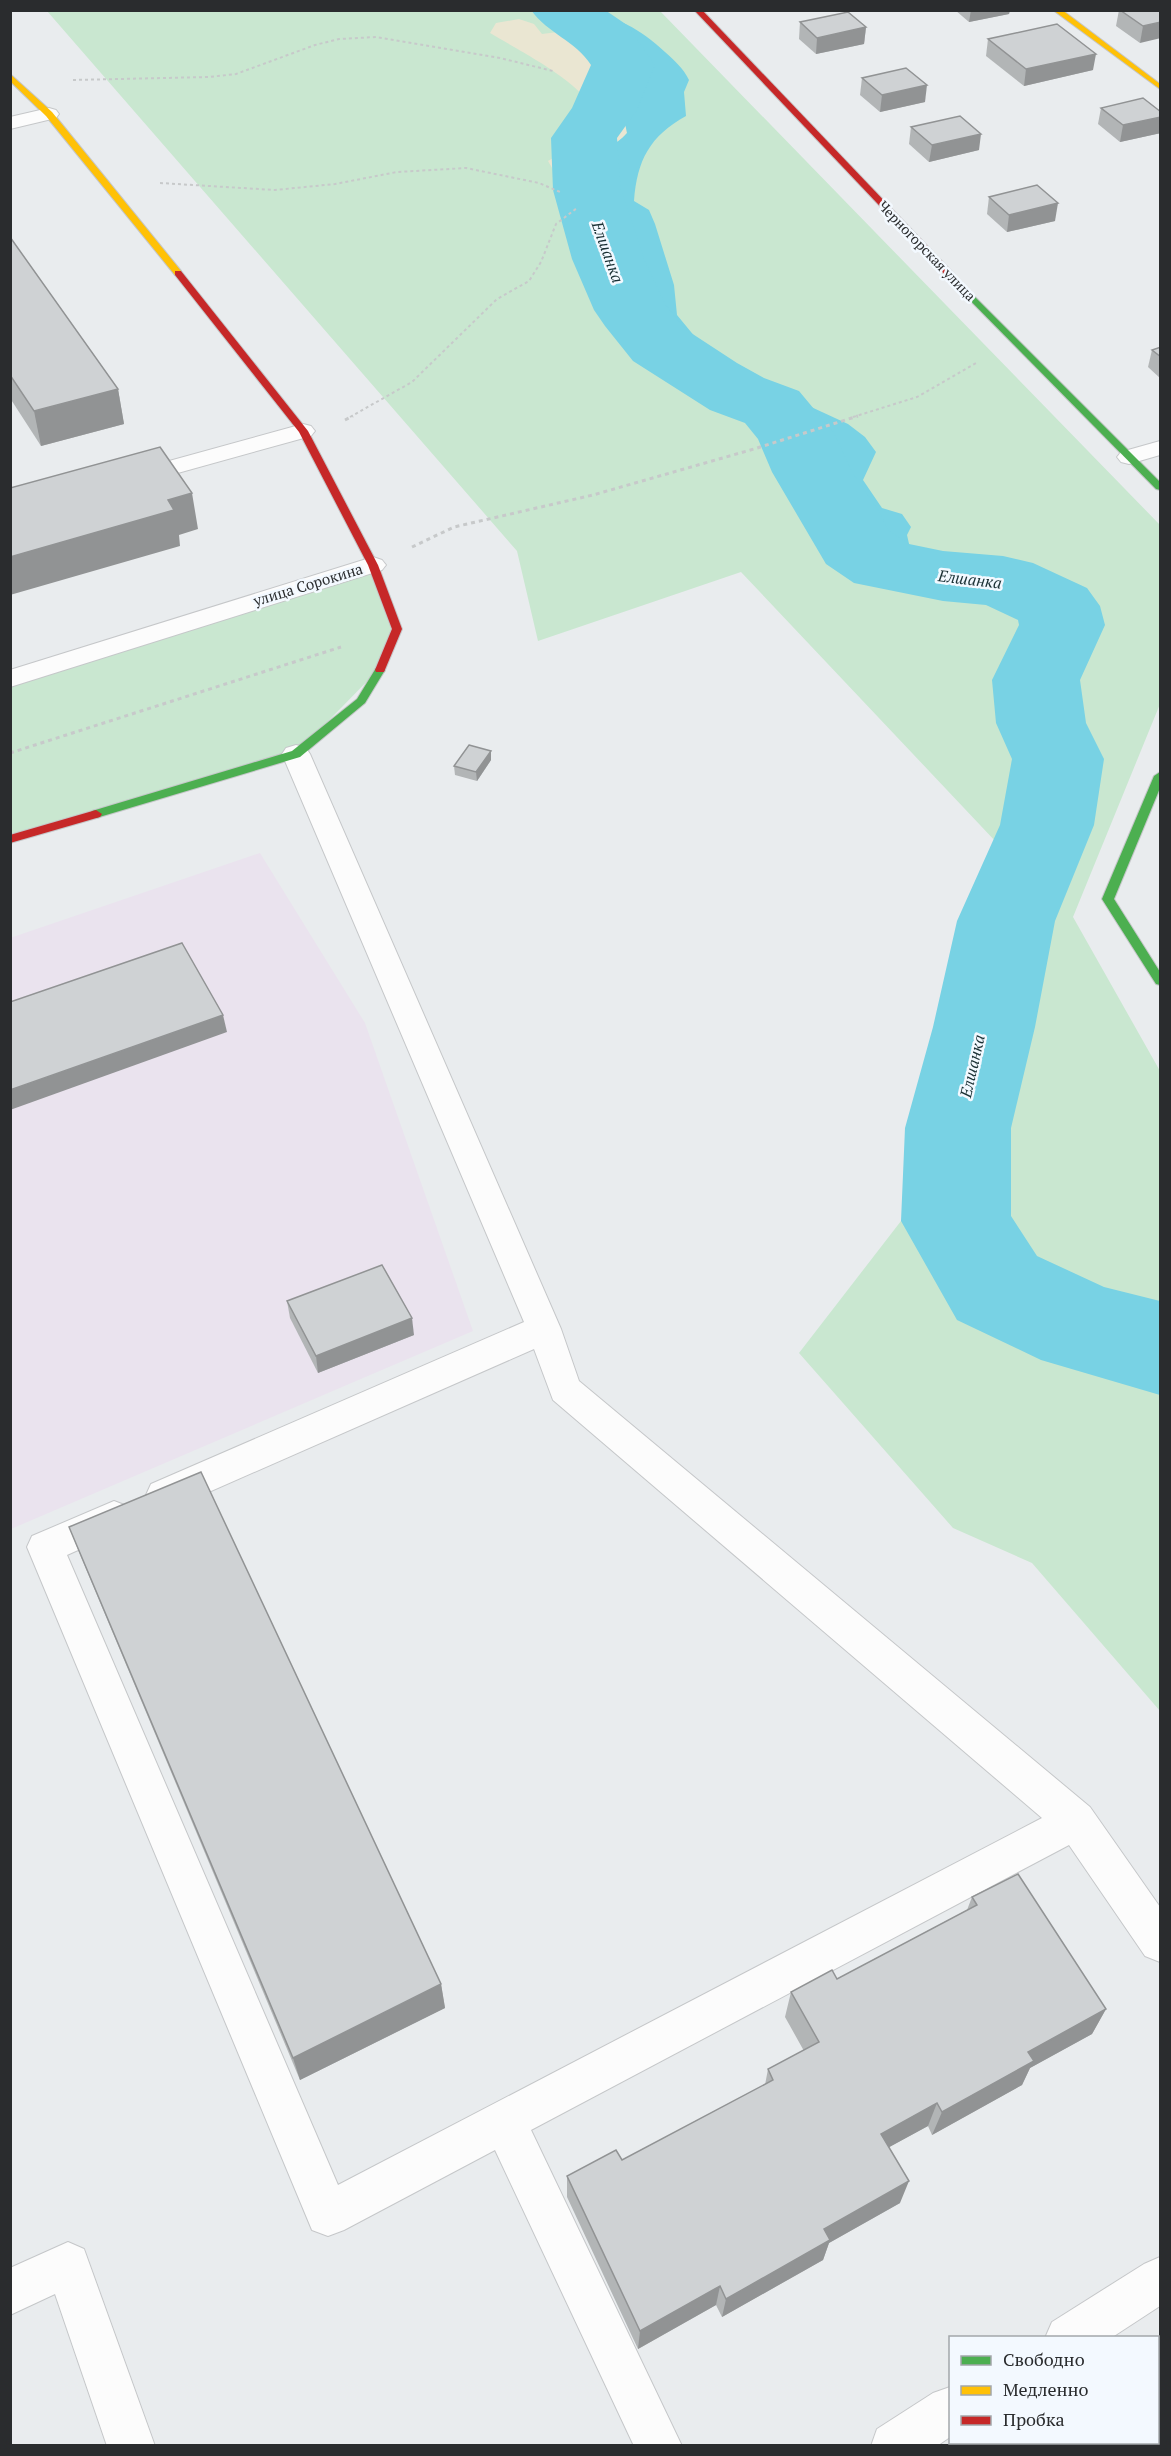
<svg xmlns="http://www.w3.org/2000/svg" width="1171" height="2456" font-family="'PT Serif',serif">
<rect width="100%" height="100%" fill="#e9ecee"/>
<polygon fill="#eae3ee" points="260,853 365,1023 473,1331 11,1529 10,938"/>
<g fill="#c9e7d0">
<polygon points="47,11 660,11 1160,525 1160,704 1073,917 1160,1071 1160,1711 1032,1563 953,1528 799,1353 918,1199 979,1059 1033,881 741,572 538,641 517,551"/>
<polygon points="373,565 397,629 382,666 296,754 11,839 11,679"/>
</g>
<path fill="#eae6d2" d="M519,19l15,5 8,10 39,-5 5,16 47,18 -7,36 3,13 -4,11 2,10c-11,13 -26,16 -39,27l2,30 20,20 -12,6 -21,-8 -17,-16 -2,-14 -10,-17c18,-10 14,-10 26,-24 7,-9 15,-15 16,-27 0,-24 -79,-64 -100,-77l6,-10z"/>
<path fill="#78d2e4" d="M582,14c35,1 58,15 83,38 10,9 18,16 24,28l-5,12 2,24c-36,20 -49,44 -52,85l15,9 6,14 19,61 3,30 42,51 37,26 53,14 39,18 17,13 11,15 -13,28 19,28 20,6 9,13 -4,8 3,13 -4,14 -20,-1 -9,-8 -22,-8 -33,-45 -14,-15 6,-10 1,-14 -17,-14 -24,-25 -42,-18 -35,-28 -54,-57 -10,-18v-15l-5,-8 -15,-6 -15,-27 -15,-15 5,-8 22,-12c-24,-16 -17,-24 -22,-50 13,-11 28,-14 39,-27l-2,-10 4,-11 -3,-13 1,-16 6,-20 -48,-18 -4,-16 -14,-8 1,-4z"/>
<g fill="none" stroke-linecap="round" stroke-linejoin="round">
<path fill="#78d2e4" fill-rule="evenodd" d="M531,10h74l22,15 28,40 -18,45 -20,28 4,52 23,69 21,45 20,25 52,34 27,15 35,13 35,42 18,39 26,38 11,21 20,13 34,7 60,5 30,7 54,25 13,18 5,19 -25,55 6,43 18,36 -10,66 -39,96 -20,106 -24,101v88l26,40 67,31 56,14v94l-119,-35 -84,-40 -56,-99 4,-93 28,-101 24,-106 43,-96 12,-66 -16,-36 -4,-43 27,-55 -1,-5 -32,-15 -43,-4 -89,-18 -28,-19 -54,-92 -14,-33 -13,-16 -35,-13 -77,-49 -28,-35 -11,-16 -22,-51 -19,-69 -2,-52 21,-30 19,-43c-16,-25 -43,-31 -60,-55z"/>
<defs>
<g id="lane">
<polygon points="49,108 56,110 59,114 56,118 10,129 10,117"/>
<polygon points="303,424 311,426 315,431 311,436 131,486 122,484 119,479 122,474"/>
<polygon points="296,745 306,748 310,754 561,1329 579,1381 1090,1807 1160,1907 1160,1962 1145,1956 1069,1845 531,2130 682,2446 634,2446 495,2150 344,2230 328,2236 312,2230 27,1547 32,1536 114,1501 127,1506 132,1517 127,1528 67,1555 338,2185 1042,1818 553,1400 534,1349 177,1506 164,1511 151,1506 146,1495 151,1484 524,1322 282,754 286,748"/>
<polygon points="68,2242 84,2249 155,2446 107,2446 55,2294 10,2315 10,2268"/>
<polygon points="1160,2257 1160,2306 1111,2338 1045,2338 1052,2322 1144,2264"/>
<polygon points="950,2387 950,2437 937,2446 871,2446 877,2429 933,2393"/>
</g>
<g id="street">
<polygon points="1160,441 1160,455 1129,464 1121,462 1117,457 1121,452"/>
<polygon points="373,557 382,560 386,565 382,570 10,687 10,670"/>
</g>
<g id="fast">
<polygon points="952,274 1160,482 1160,490 1156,489 949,279 948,277"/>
<polygon points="380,667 385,670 365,703 300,757 96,818 90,814 92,811 292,751 357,699 376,668"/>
<polygon points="1160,772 1160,788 1114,899 1160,972 1160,985 1156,984 1102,899 1154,776"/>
</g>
<g id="slow">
<polygon points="1053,10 1062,10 1160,84 1160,89"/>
<polygon points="10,74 52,112 181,271 181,275 175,275 46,116 10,81"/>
</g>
<g id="jam">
<polygon points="694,10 702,10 955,275 955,279 949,279"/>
<polygon points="175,271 181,271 308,431 378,565 402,629 384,672 376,672 375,670 392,629 368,565 299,432 175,275"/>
<polygon points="96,810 102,814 100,817 10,843 10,835"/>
</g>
</defs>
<use href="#lane" stroke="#c5c7c9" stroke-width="2"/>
<use href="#street" stroke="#c5c7c9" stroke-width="2"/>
<use href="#fast" stroke="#c5c7c9" stroke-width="2"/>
<use href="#slow" stroke="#c5c7c9" stroke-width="2"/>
<use href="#jam" stroke="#c5c7c9" stroke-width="2"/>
<g stroke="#c7c9ca" stroke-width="2" stroke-dasharray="3 3" stroke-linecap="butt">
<polyline points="73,80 209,77 236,74 315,45 339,39 376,37 500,58 553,71"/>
<polyline points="160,183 275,190 335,184 397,172 466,168 539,183 560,192"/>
<polyline points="350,417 412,382 497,299 529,281 541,262 556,224 577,208"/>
<polyline points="853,417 917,397 976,363"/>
</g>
<g stroke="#c7c9ca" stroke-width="3" stroke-dasharray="4 4" stroke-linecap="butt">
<polyline points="345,420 353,416"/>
<polyline points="412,547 454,527 593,495 754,449 858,416"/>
<polyline points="10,753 341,647"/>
</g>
<use href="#lane" fill="#fcfcfc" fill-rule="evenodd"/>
<use href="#street" fill="#fcfcfc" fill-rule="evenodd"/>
<use href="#fast" fill="#4caf50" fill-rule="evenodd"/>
<use href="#slow" fill="#ffc107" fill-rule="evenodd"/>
<use href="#jam" fill="#c62828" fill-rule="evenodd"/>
</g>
<g fill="#b2b5b6">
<polygon points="955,10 1010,10 1009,14 969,22"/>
<polygon points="1119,10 1161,10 1140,43 1116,26"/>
<polygon points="800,22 866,27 864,44 816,54 799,39"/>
<polygon points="988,39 1093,70 1024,86 986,56"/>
<polygon points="862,78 925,102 880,112 860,95"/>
<polygon points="1101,108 1161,112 1161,133 1120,142 1098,124"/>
<polygon points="911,127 979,150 929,162 909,144"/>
<polygon points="989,197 1055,221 1007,232 987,214"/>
<polygon points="10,237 118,389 124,424 41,446 10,398"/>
<polygon points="1161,347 1161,379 1148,367 1152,350"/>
<polygon points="491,760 477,781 455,775 454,766"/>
<polygon points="287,1301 414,1335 318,1373 290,1318"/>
<polygon points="69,1527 441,1984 445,2008 300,2080 81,1557"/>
<polygon points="972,1897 1106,2009 1092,2034 1030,2068 1022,2085 932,2135 928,2126 889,2147 900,2203 829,2243 823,2260 722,2317 716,2305 638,2349 567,2197 567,2176 622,2160 765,2085 768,2069 804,2051 785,2017 791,1992 837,1979 967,1910"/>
</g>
<g fill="#919394">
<polygon points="971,10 1010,10 1009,14 969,22"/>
<polygon points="1161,22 1161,38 1140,43 1143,26"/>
<polygon points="866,27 864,44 816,54 817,38"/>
<polygon points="1096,54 1093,70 1024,86 1026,69"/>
<polygon points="927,85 925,102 880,112 882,95"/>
<polygon points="1161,117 1161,133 1120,142 1123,125"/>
<polygon points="981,134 979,150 929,162 932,145"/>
<polygon points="1058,203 1055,221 1007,232 1009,215"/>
<polygon points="118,389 124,424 41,446 34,411"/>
<polygon points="192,493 198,529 179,535 180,546 10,595 10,557 168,500"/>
<polygon points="491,751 491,760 477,781 476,772"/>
<polygon points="223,1015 227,1032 10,1110 10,1090"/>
<polygon points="412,1318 414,1335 318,1373 316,1356"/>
<polygon points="441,1984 445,2008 300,2080 293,2058"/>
<polygon points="1106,2009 1092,2034 1030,2068 1022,2085 932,2135 942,2112 1028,2052"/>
<polygon points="937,2103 928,2126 873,2156 881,2134"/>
<polygon points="909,2181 900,2203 829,2243 823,2260 722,2317 726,2299 824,2229"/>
<polygon points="720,2286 716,2305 638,2349 640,2331"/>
</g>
<g fill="#cfd2d4" stroke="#919394" stroke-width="1.5">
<polygon points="1120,10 1161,10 1161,22 1143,26"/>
<polygon points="848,12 866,27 817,38 800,22"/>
<polygon points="1057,24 1096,54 1026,69 988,39"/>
<polygon points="906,68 927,85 882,95 862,78"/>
<polygon points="1143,98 1161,112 1161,117 1123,125 1101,108"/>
<polygon points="960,116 981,134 932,145 911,127"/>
<polygon points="1037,185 1058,203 1009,215 989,197"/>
<polygon points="10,237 118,389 34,411 10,375"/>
<polygon points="1161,347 1161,357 1152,350"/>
<polygon points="160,447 192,493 168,500 174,510 10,557 10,488"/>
<polygon points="469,745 491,751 476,772 454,766"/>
<polygon points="182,943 223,1015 10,1090 10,1002"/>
<polygon points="382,1265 412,1318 316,1356 287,1301"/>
<polygon points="201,1472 441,1984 293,2058 69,1527"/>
<polygon points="1018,1874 1106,2009 1028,2052 1034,2061 942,2112 937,2103 881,2134 909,2181 824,2229 830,2240 726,2299 720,2286 640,2331 567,2176 616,2150 622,2160 773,2080 768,2069 819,2042 791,1992 832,1970 837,1979 977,1905 972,1897"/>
</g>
<g text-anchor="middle" stroke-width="5" stroke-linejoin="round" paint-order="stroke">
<g font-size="14" fill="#2a2c2e" stroke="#f3f9ff">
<text transform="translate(927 251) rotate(46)" y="5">Черногорская улица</text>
</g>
<g font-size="15" fill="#2a2c2e" stroke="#f3f9ff">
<text transform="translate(308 585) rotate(-17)" y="5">улица Сорокина</text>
</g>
<g font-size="16" font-style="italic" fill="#1a3034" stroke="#f3f9ff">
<text transform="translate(608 252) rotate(70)" y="6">Елшанка</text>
<text transform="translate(970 579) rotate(7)" y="6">Елшанка</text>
<text transform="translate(972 1066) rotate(-77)" y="6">Елшанка</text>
</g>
</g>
<rect width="1171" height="2456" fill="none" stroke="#2a2c2e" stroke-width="24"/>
<rect x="949" y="2336" width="210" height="108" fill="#f3f9ff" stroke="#a3a7ab" stroke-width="1.5"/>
<rect x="961" y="2356" width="30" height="9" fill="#4caf50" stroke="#a3a7ab" stroke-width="1.5"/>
<text x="1003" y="2366" font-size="18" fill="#2a2c2e">Свободно</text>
<rect x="961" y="2386" width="30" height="9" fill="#ffc107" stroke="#a3a7ab" stroke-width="1.5"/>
<text x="1003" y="2396" font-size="18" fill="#2a2c2e">Медленно</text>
<rect x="961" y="2416" width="30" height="9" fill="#c62828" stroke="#a3a7ab" stroke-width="1.5"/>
<text x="1003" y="2426" font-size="18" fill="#2a2c2e">Пробка</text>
</svg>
